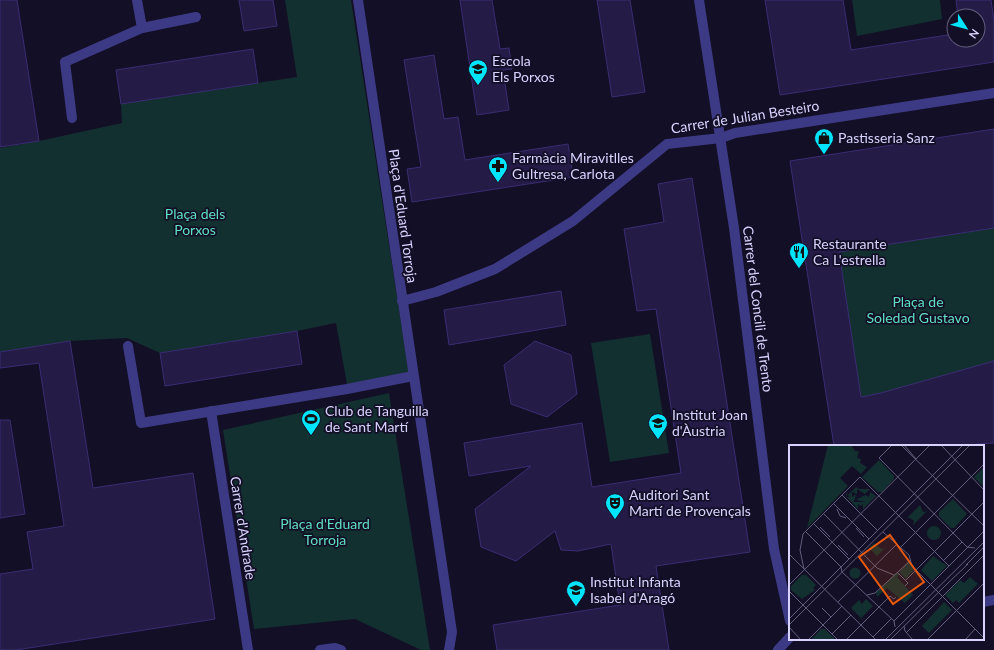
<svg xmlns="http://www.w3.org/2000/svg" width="994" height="650" font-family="Lato,sans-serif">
<rect width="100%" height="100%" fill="#130f26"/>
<g fill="#12302f">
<polygon points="285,0 351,0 409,374 347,384 336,323 297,331 160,353 127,338 70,341 0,352 0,148 39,141 122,123 121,104 297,77"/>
<polygon points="852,0 940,0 942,19 857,36"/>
<polygon points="994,228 994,361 868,446 839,252"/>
<polygon points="650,334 669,453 610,462 591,343"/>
<polygon points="389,393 430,650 421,650 355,619 254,629 223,430"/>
</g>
<g fill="#241b47" stroke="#3b2d73">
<polygon points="0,0 17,0 39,141 0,147"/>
<polygon points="239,0 273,0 277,26 244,31"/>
<polygon points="460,0 492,0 500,49 509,48 512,69 503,70 509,110 477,115"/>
<polygon points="597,0 630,0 645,92 612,97"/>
<polygon points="765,0 843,0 851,50 954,34 954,40 978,40 978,16 958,16 956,0 991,0 994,21 994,62 780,95"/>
<polygon points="253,49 258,83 121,104 116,70"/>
<polygon points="434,55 444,119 458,117 465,160 568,144 573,177 412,202 407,169 421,167 404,60"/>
<polygon points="994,129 994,228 839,252 861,397 881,393 994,361 994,443 976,444 977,446 834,446 790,161"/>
<polygon points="692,178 750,552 656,566 669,650 497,650 493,625 620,605 611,544 578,551 561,550 555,531 516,561 481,547 475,509 531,466 469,476 464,443 582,423 592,487 681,473 656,309 637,311 624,229 664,222 658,184"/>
<polygon points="561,291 566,325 449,345 444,310"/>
<polygon points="297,331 302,364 165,386 160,353"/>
<polygon points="70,341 93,488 193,473 215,619 16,650 0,650 0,574 33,569 27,532 64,526 39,363 0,368 0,352"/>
<polygon points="535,341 571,355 577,394 547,417 511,404 504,365"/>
<polygon points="0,420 10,420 25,514 0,518"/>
</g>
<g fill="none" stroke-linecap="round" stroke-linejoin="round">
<g stroke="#3d3a85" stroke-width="10">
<polyline points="358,0 452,632 449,650"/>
<polyline points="699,0 734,228 774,549 790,621"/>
<polyline points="142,28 196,17"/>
<polyline points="72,118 65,62 142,28 137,0"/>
<polyline points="402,301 436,292 495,269 573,221 667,144 721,138 735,133 994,93"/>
<polyline points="128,346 141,423 347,389 413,376"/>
<polyline points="211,411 248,650"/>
<polyline points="983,602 994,600"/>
<polyline points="320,650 335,648 341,650"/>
<polyline points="778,650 790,637"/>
</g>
</g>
<defs>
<symbol id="school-pin" viewBox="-11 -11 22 30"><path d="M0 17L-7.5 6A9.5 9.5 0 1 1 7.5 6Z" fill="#00e5ff" stroke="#130f26"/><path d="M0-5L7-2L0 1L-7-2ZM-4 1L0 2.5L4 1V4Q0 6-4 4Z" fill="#111"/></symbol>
<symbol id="shop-pin" viewBox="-11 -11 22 30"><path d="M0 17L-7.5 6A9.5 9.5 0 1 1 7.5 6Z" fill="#00e5ff" stroke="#130f26"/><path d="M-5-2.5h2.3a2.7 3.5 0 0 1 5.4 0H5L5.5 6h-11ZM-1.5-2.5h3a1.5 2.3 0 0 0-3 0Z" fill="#111"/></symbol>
<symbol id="pharmacy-pin" viewBox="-11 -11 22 30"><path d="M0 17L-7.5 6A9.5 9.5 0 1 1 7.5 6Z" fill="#00e5ff" stroke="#130f26"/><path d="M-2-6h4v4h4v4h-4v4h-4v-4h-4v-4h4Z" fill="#111"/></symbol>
<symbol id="restaurant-pin" viewBox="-11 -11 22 30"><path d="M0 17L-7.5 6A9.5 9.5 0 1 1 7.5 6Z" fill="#00e5ff" stroke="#130f26"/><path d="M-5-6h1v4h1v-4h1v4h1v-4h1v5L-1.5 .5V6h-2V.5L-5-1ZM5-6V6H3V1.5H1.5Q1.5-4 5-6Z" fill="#111"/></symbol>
<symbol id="stadium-pin" viewBox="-11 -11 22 30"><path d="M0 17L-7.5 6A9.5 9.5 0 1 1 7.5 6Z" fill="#00e5ff" stroke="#130f26"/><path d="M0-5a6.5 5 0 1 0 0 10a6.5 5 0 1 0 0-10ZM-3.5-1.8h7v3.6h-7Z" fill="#111"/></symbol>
<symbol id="theatre-pin" viewBox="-11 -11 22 30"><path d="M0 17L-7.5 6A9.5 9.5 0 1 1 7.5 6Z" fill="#00e5ff" stroke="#130f26"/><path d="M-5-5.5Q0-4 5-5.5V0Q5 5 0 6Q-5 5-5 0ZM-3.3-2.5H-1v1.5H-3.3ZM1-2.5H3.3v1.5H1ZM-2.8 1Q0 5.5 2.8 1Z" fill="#111"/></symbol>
</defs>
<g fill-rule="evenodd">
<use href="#school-pin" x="467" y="58" width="22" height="30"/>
<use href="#shop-pin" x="813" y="127" width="22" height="30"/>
<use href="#pharmacy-pin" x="487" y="155" width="22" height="30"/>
<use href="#restaurant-pin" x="788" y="241" width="22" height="30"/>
<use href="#stadium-pin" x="300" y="408" width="22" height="30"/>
<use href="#school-pin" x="647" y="412" width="22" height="30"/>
<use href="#theatre-pin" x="604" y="492" width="22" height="30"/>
<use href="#school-pin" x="565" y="579" width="22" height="30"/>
</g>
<g text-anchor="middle" stroke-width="3.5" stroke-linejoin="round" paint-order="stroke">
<g font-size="14" fill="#d9d4ff" stroke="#130f26" text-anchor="start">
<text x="492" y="66">Escola<tspan x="492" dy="16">Els Porxos</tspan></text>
<text x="838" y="143">Pastisseria Sanz</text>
<text x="512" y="163">Farmàcia Miravitlles<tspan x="512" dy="16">Gultresa, Carlota</tspan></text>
<text x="813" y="249">Restaurante<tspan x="813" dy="16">Ca L'estrella</tspan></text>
<text x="325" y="416">Club de Tanguilla<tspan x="325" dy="16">de Sant Martí</tspan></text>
<text x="672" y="420">Institut Joan<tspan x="672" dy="16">d'Àustria</tspan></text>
<text x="629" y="500">Auditori Sant<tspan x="629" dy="16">Martí de Provençals</tspan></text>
<text x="590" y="587">Institut Infanta<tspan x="590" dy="16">Isabel d'Aragó</tspan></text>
</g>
<g font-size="14" fill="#d9d4ff" stroke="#130f26">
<text transform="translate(745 117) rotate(-9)" y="5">Carrer de Julian Besteiro</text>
<text transform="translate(403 216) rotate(82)" y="5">Plaça d'Eduard Torroja</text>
<text transform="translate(758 309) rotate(83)" y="5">Carrer del Concili de Trento</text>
<text transform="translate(243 528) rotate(81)" y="5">Carrer d'Andrade</text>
</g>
<g font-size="14" fill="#5fe0c0" stroke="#130f26">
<text x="195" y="219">Plaça dels<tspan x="195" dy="16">Porxos</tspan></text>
<text x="918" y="307">Plaça de<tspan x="918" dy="16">Soledad Gustavo</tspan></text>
<text x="325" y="529">Plaça d'Eduard<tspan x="325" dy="16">Torroja</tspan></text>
</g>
</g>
<g transform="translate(789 445)">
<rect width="195" height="195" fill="#130f26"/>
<path d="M39,0h23l4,6h4l-2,7 4,1 -1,4 7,4 -6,7 -9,-8 -12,12 8,8 -41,42zM90,15l15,16v3l-12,13h-4l-16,-15zM195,22v20l-10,-10zM72,41l-2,3h11l-5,5 -8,-5v5l-5,-2v5l4,-3 -2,8h13l-11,-2 9,-5 4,2 1,-5 6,4 -13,13v-5l-2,2 -3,-2v5l-12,-13v-2l2,-2 -2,5h4l-2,-2 8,-8 3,2zM164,54l14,15 -13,14h-3l-12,-12v-4zM131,60l3,7 4,-1 -14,14 1,-4 -4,-3h-3zM138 88a7 7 0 1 1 14 0a7 7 0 1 1-14 0ZM85,98l8,6 3,-1 -8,8 -8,-8zM144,111l14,10 -15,15 -11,-11zM120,116l5,9 -8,9 -7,-7zM60.5 128a5.5 5.5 0 1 1 11 0a5.5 5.5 0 1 1-11 0ZM108,127l3,2 -3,3 16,18 -8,8 -18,-15 -10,9 -1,-4zM13,130h4l10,10 -3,3 2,2 -13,9 -11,-9v-4zM181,132l8,7 -19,19 -3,-3 -3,3 -8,-8 15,-15 4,3zM77,154l7,7 -12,12 -10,-10 8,-8 3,4zM155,157l8,8 -23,23 -7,-7zM32,184h4l11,11h-25z" fill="#12302f"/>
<path fill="none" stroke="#625e7d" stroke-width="1" d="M103,0l-13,13 88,89 8,1M112,0l83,81M115,0l12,14M152,0l43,45M53,50l36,36M45,59l35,35M48,64l3,7 6,2M35,69l53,54 17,7M25,79l35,35M31,82l10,10M67,83l8,9M17,87l35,35 1,5 52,49 1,6M94,87l26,23 3,11 72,72M49,100l10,10M112,102l83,-83M0,109l87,86M154,116l19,-19M177,120l18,-18M15,124l-4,-19 3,-16 57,-57 89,89M108,127l11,11 -3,3M117,135l78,-78M0,140l141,-140M157,140l22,-21M0,146l49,49M78,150l8,-2 36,-33M49,157l58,-57M33,163l9,9M0,174l174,-174M105,176l90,-90M0,180l181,-180M115,181l1,5 8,9M0,182l12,13M117,188l78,-78M43,189l19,-19M84,192l18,-18M19,195l34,-34M57,195l44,-44 4,3 2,-2M96,195l99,-98M101,195l57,-56M138,195l57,-57M176,195l10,-11"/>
<path fill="#e8590c" fill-opacity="0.15" stroke="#e8590c" stroke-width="2" d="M101,90l34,47 -31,22 -34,-47z"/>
<rect width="195" height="195" fill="none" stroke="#d9d4ff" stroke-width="2"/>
</g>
<g transform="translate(966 28) rotate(126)"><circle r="19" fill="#130f26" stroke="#625e7d"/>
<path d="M0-3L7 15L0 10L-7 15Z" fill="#00e5ff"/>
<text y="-6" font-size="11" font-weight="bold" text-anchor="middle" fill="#d9d4ff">N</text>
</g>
</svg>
